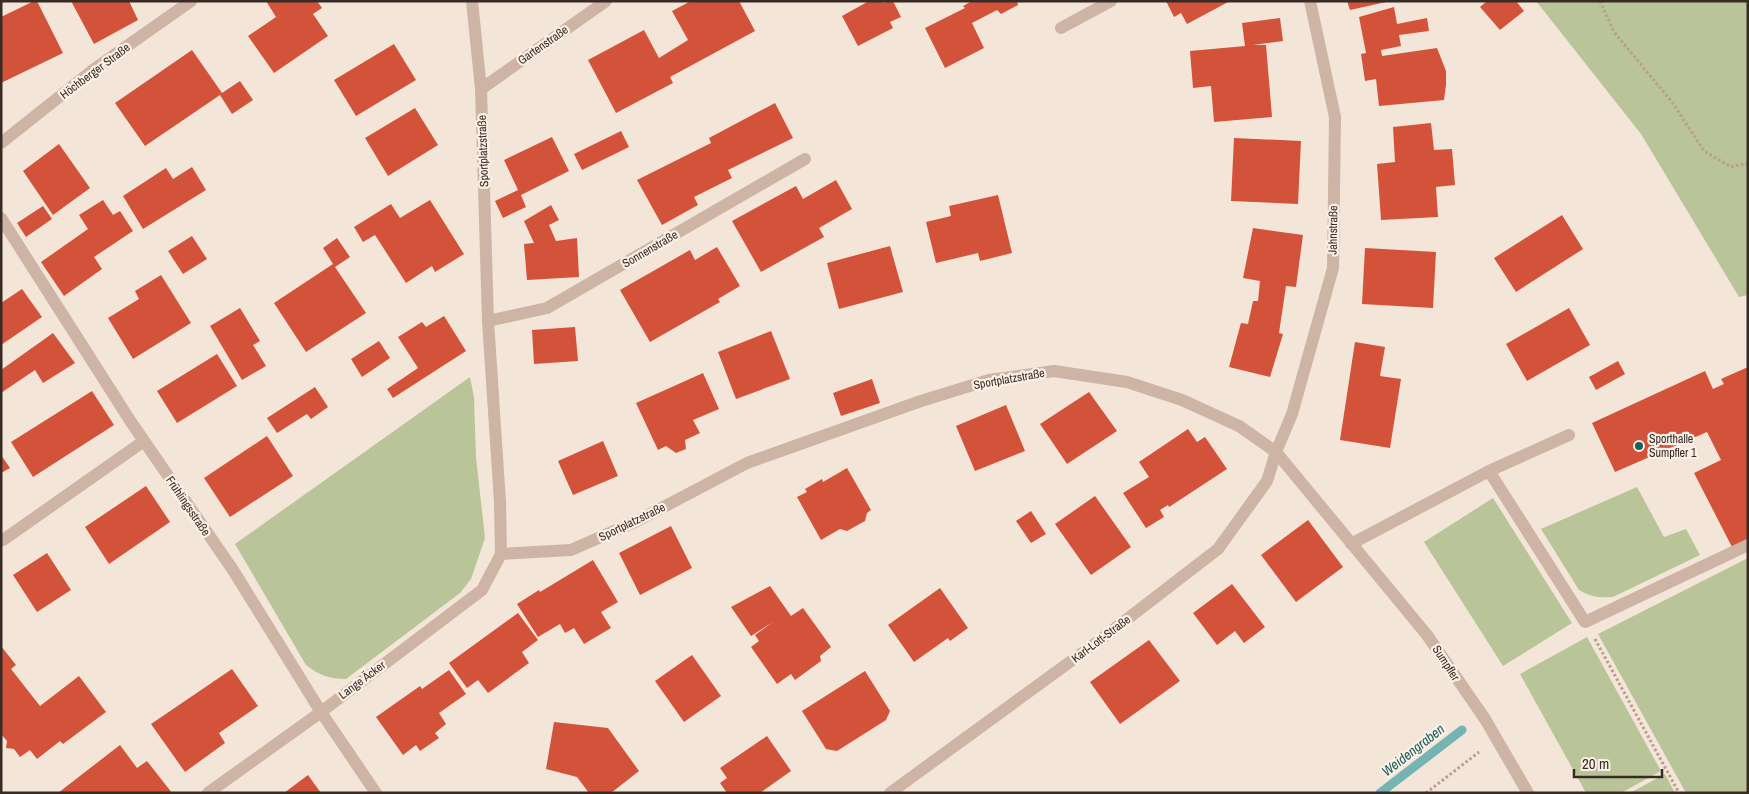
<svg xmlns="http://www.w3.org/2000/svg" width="1749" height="794" font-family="'Archivo Narrow',sans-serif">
<rect width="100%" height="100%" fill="#f4e5d9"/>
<g fill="#b9c598">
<polygon points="1536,1 1748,1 1748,295 1739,297 1641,134"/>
<path d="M470,377l4,20 2,60 9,81 -14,41 -11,14 -114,86c-17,0 -27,-4 -40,-14l-71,-121z"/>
<path d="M1637,487l27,50 22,-8 14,26 -87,42c-13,1 -22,0 -34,-7l-38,-61z"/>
<polygon points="1493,498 1572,623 1503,666 1424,542"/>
<polygon points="1748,558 1748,793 1686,793 1598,634"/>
<polygon points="1587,637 1661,771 1621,793 1586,793 1520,674"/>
<polygon points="1665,774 1675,793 1630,793"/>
</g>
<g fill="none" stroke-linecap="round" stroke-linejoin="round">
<polyline stroke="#75b4b2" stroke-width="9" points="1380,793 1462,730"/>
</g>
<g fill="#d25339">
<polygon points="34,1 37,1 63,53 1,83 1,17"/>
<polygon points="71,1 129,1 138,20 94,44"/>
<polygon points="266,1 317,1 322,8 313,14 328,36 274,73 248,36 276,17"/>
<polygon points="691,1 739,1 755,31 670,77 673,83 616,113 588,60 644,30 659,58 688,40 672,11"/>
<polygon points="869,1 882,1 883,3 887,1 893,1 901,17 890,22 893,28 858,46 842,16"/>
<polygon points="972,1 1017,1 1018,5 1001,14 997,10 972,23 984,48 945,68 925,28 965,8 963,6"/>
<polygon points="1166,1 1230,1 1187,24 1181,13 1174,17"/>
<polygon points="1347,1 1386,1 1386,2 1350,10"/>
<polygon points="1487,1 1516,1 1524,11 1500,30 1480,7"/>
<polygon points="1394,7 1397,24 1427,18 1429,31 1399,35 1401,46 1381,50 1382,56 1437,48 1446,71 1446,85 1444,100 1379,106 1376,79 1365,81 1361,54 1366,53 1359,17"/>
<polygon points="1280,18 1283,41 1253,45 1266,45 1272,117 1214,122 1211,86 1193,88 1190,51 1245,46 1242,23"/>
<polygon points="394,44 416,80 356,116 334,80"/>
<polygon points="192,50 222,93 240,81 253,100 232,114 220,95 145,146 115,103"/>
<polygon points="775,103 793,138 728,170 732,178 694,197 698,205 662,225 637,180 711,143 709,138"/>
<polygon points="415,108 438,145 388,176 365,138"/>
<polygon points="1431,123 1434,150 1452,149 1455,185 1436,187 1438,217 1381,220 1377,164 1395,162 1393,127"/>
<polygon points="621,131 629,147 582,170 574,154"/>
<polygon points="552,137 569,171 521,195 526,207 503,218 495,201 518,190 504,160"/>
<polygon points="1234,138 1301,141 1298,204 1231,201"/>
<polygon points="59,144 90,188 53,215 23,171"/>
<polygon points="192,167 206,190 143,229 123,196 166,168 173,179"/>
<polygon points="836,180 852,209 819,228 824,237 761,272 732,221 796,186 803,199"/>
<polygon points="998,195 1012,253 980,261 978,253 936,263 926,222 951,216 949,206"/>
<polygon points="103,200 113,215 120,211 133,231 94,257 102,269 64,296 41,262 88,229 79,215"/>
<polygon points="430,200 464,254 435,272 432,266 406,283 375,235 363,242 354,227 391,204 400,218"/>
<polygon points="551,205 559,220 549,225 556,241 577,238 579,277 527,280 524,244 534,243 524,221"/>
<polygon points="43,206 52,219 26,237 17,223"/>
<polygon points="1562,215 1583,249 1516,292 1494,258"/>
<polygon points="1253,228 1303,235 1296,287 1286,286 1279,333 1283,334 1270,377 1229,367 1241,323 1248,324 1253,301 1258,301 1260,281 1243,278"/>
<polygon points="192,236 207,259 183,274 168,251"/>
<polygon points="337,238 350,257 335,267 366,313 306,352 274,303 333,264 323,248"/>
<polygon points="890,246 903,292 839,309 827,263"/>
<polygon points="717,247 740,286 718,299 720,302 650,342 620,290 690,250 695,260"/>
<polygon points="1365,248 1436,252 1433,308 1362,304"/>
<polygon points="161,275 191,323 133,359 108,318 139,299 135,291"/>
<polygon points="22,289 42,317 1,345 1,303"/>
<polygon points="240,308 260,341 253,345 266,366 242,380 210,326"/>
<polygon points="1569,308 1590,345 1527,381 1506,344"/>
<polygon points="444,316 466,351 393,398 387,389 418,368 398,337 422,322 426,327"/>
<polygon points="575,327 578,361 534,364 532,330"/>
<polygon points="771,331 790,379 736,399 718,352"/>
<polygon points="53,333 75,363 43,383 35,370 1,393 1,370"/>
<polygon points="379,341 390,358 362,377 351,359"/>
<polygon points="1355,342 1385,347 1380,376 1401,379 1390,448 1340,440"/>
<polygon points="217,354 237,386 177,423 157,391"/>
<polygon points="1618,361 1625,374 1596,390 1589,377"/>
<polygon points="1748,367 1748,539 1732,547 1694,473 1721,460 1707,432 1615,472 1592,423 1705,371 1713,389 1724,384 1721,379"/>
<polygon points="703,373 719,409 693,420 700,433 685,440 686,449 676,453 666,446 658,450 636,403"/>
<polygon points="872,379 880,403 841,416 833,393"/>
<polygon points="315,387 328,407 311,419 307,414 277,433 267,418"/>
<polygon points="92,391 114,425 33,477 11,442"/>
<polygon points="1089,392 1117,431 1067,464 1040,424"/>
<polygon points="1006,405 1025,451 975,471 956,426"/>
<polygon points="1188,429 1197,442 1205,437 1227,469 1169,507 1168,505 1160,510 1164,517 1146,528 1123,493 1149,477 1139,462"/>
<polygon points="267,436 293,476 230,517 204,478"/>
<polygon points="603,441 618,476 573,495 558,461"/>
<polygon points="1,455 10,468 1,473"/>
<polygon points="847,468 871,510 867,513 865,521 847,531 840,529 821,540 797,497 807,492 805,489 822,479 823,482"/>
<polygon points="146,486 170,522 109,564 85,527"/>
<polygon points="1095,496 1131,547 1091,575 1055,524"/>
<polygon points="1031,511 1046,534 1031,543 1016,521"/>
<polygon points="1308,520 1343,567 1296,602 1261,555"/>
<polygon points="671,526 692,568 640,595 619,553"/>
<polygon points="47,553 71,590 37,612 13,575"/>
<polygon points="593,560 618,602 601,612 611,628 584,644 574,628 565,633 560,624 538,637 517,604 539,590 540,592"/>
<polygon points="1232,584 1265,627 1244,643 1235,631 1217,645 1193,613"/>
<polygon points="770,586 791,616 803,608 831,647 820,656 821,661 795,680 791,674 777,684 751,647 759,641 755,635 773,622 751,636 731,607"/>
<polygon points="940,588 968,628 950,641 948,638 914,662 888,625"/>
<polygon points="518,613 538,640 522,652 529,663 488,693 478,680 467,688 449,663"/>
<polygon points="1149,640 1180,681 1120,724 1090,682"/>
<polygon points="1,646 16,665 11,669 40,706 79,676 106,712 63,744 60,741 37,759 30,750 20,757 14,749 6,748 7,741 1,734"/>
<polygon points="692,655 721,696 684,722 655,681"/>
<polygon points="232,669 258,706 219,733 225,743 185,772 151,724"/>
<polygon points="449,670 466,694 439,713 446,724 435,733 439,738 420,751 416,745 403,755 376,717 420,686 422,689"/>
<polygon points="865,671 890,711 886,720 837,751 826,749 802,711"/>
<polygon points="554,722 608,728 639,771 611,793 589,793 577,777 546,769"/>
<polygon points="767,736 791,771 760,793 727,793 720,783 727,778 720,768"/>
<polygon points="120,745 137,768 147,761 172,793 58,793"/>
<polygon points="308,775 321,793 284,793"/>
</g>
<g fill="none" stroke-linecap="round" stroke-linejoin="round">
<g stroke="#b99d8e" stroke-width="3" stroke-dasharray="2.5 2.5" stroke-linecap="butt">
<polyline points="1600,1 1614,32 1672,102 1704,151 1731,167 1748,163"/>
<polyline points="1595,639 1679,793"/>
<polyline points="1426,793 1479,752"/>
</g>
<g stroke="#cdb4a4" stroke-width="12">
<polyline points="1061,28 1111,1"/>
<polyline points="1489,471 1585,622 1748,545"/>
<polyline points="3,540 144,441"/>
<polyline points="1351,544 1489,471 1569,435"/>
</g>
<g stroke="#cdb4a4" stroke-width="12">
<polyline points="481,89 606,1"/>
<polyline points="1,143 93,70 191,1"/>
<polyline points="1,218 131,422 233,570 321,712 376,793"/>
<polyline points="488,321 547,308 805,159"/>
<polyline points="501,554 571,550 637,521 747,463 921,401 989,380 1054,371 1127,382 1182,400 1239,426 1276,452 1427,635 1485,719 1528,793"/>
<polyline points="208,793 321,712 482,590 501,554 500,502 488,321 481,89 472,1"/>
<polyline points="890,793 1100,640 1218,549 1267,481 1276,452 1292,414 1333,268 1335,117 1310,1"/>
</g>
</g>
<circle fill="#185e5d" stroke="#fbf0e6" stroke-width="2" cx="1639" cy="446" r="5"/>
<g text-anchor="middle" stroke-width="4.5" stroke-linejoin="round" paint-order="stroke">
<g font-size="12" fill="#382b26" stroke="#fbf0e6">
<text transform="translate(543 45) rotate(-35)" y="4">Gartenstraße</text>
<text transform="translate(95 71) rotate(-37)" y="4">Höchberger Straße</text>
<text transform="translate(483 151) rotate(-92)" y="4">Sportplatzstraße</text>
<text transform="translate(1333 230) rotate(-89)" y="4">Jahnstraße</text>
<text transform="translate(650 249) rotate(-30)" y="4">Sonnenstraße</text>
<text transform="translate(1009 379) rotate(-10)" y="4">Sportplatzstraße</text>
<text transform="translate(188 506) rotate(56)" y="4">Frühlingsstraße</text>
<text transform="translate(632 522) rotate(-26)" y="4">Sportplatzstraße</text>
<text transform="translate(1101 639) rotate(-37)" y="4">Karl-Lott-Straße</text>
<text transform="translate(1446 663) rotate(57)" y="4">Sumpfler</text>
<text transform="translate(362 680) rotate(-37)" y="4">Lange Äcker</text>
</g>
<g font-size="12" fill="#382b26" stroke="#fbf0e6" text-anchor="start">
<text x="1649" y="443">Sporthalle<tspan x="1649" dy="14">Sumpfler 1</tspan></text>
</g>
<g font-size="14" font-style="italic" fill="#185e5d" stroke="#fbf0e6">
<text transform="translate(1413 750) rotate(-38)" y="5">Weidengraben</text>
</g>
</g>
<rect width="1749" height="794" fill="none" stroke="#382b26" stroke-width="5"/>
<path d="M1574 769v8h88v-8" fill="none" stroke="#382b26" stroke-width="2.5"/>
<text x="1582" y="769" font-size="15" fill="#382b26" stroke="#fbf0e6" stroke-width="4" paint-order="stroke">20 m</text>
</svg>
